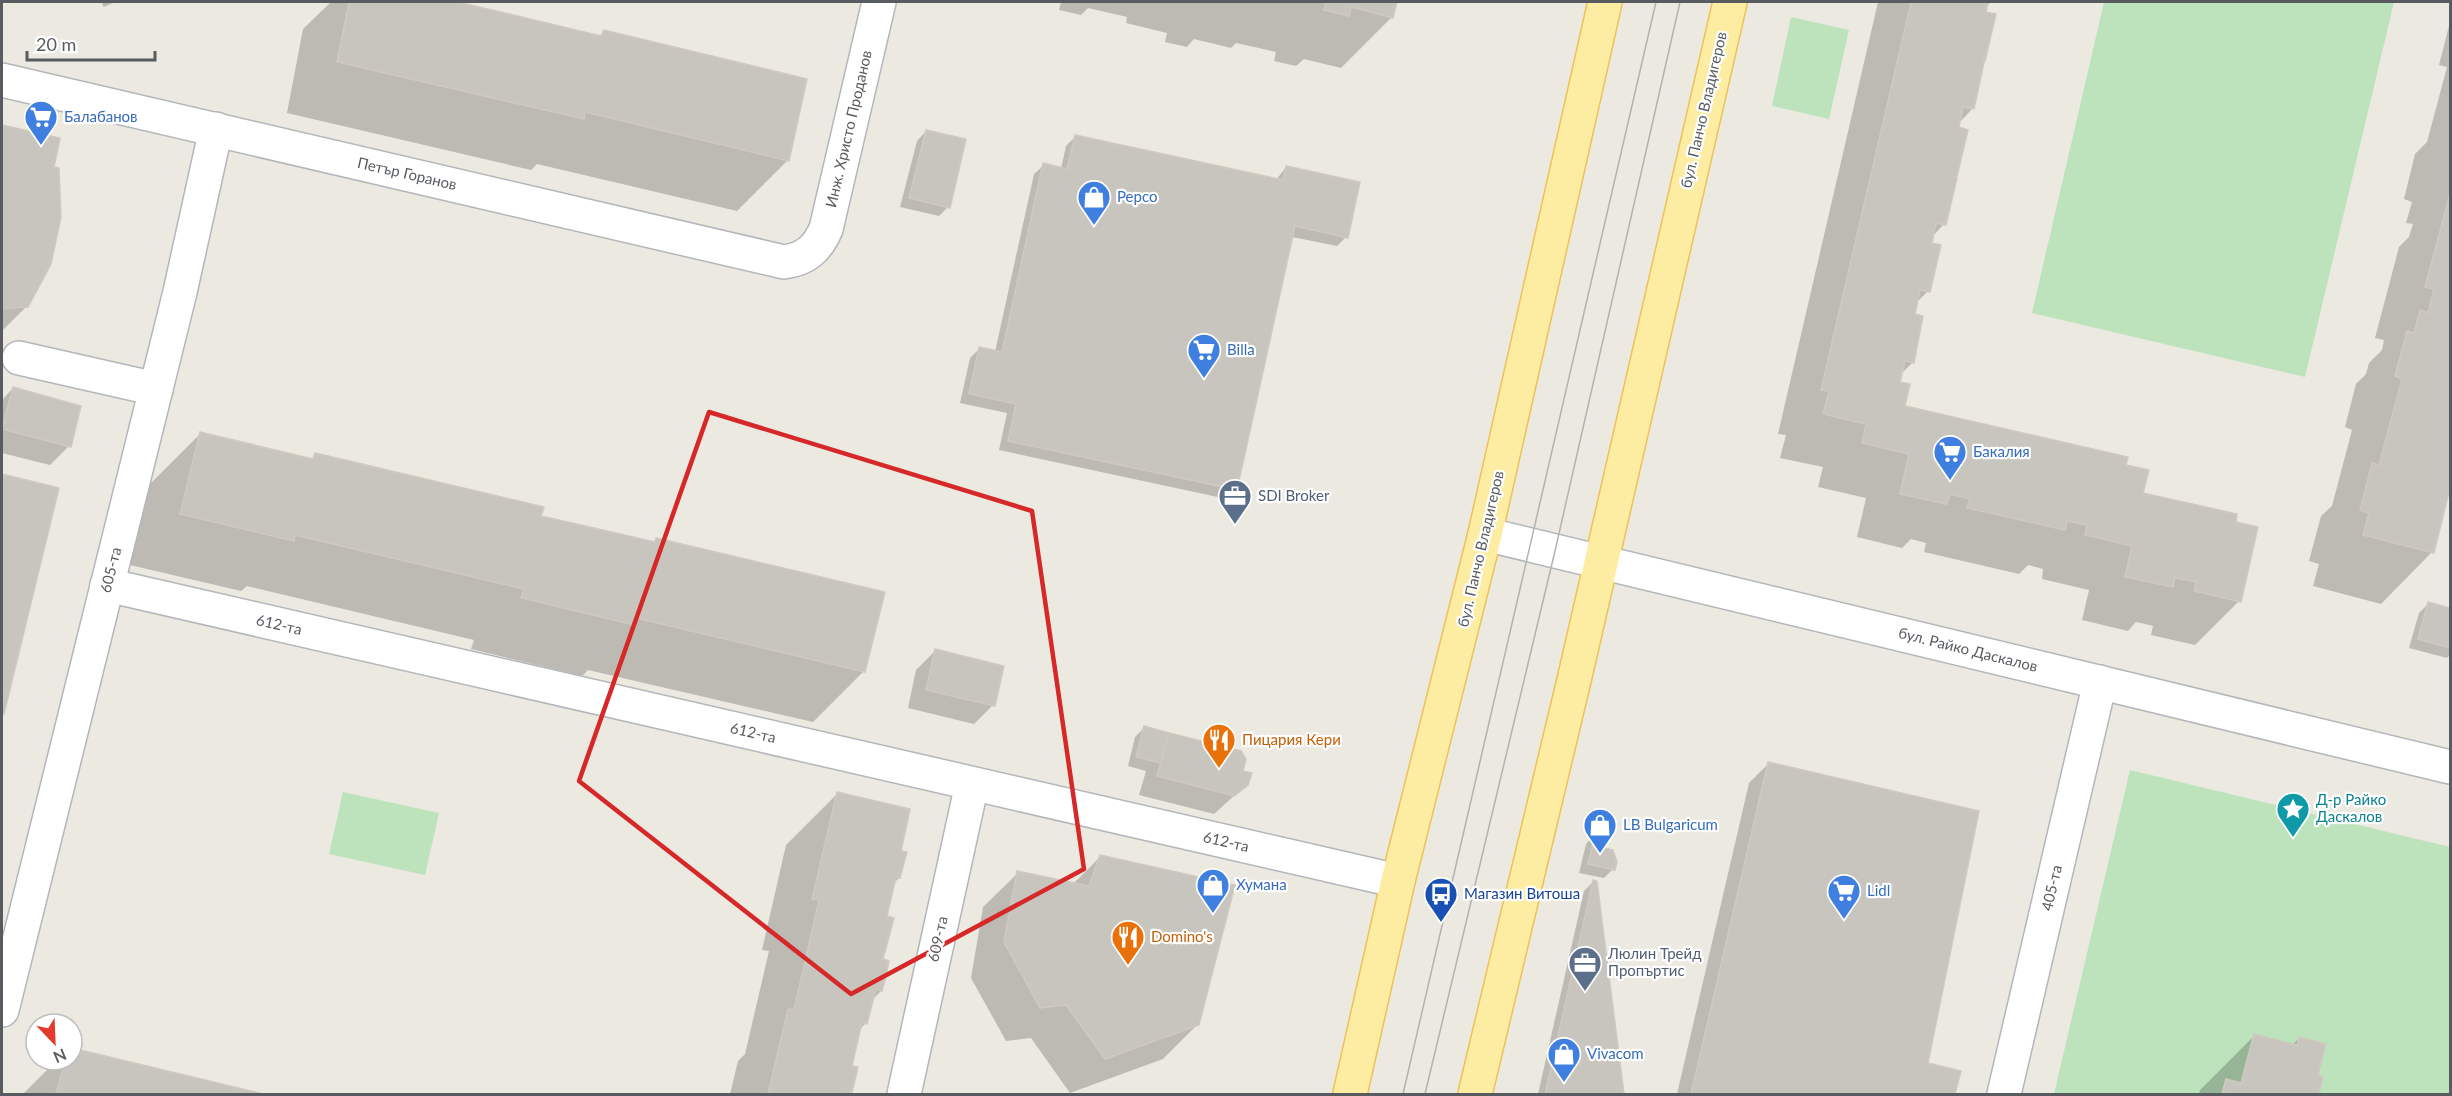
<svg xmlns="http://www.w3.org/2000/svg" width="2452" height="1096" font-family="Lato,sans-serif">
<rect width="100%" height="100%" fill="#ebe9e0"/>
<g fill="#bce3bc">
<polygon points="2104,2 2394,2 2305,377 2032,313"/>
<polygon points="1791,17 1849,30 1829,119 1772,106"/>
<polygon points="2130,770 2450,847 2450,1094 2319,1094 2323,1077 2318,1075 2326,1044 2299,1037 2297,1045 2254,1034 2241,1083 2226,1079 2222,1094 2054,1094"/>
<polygon points="343,792 439,813 425,875 329,854"/>
</g>
<g fill="#0003">
<polygon points="101,2 115,2 104,7"/>
<polygon points="331,2 451,2 599,37 604,32 788,160 737,211 537,164 531,170 287,113 303,29"/>
<polygon points="1059,2 1396,2 1392,17 1341,68 1304,59 1296,66 1274,61 1276,52 1236,43 1231,48 1194,39 1187,47 1165,42 1167,33 1126,23 1127,17 1088,8 1081,15 1059,10 1061,2"/>
<polygon points="1878,2 1991,2 1986,7 1984,60 1972,109 1959,123 1953,178 1944,224 1932,237 1928,291 1915,304 1913,362 1900,375 1898,383 1903,408 2125,466 2142,494 2239,601 2195,645 2151,635 2153,626 2141,623 2136,622 2128,631 2082,620 2089,590 2042,579 2043,569 2028,565 2019,574 1924,552 1926,543 1911,539 1902,548 1857,537 1866,498 1818,487 1823,467 1780,458 1786,435 1778,434"/>
<polygon points="2450,22 2450,483 2432,552 2381,604 2313,586 2319,564 2309,561 2321,516 2332,506 2352,430 2345,427 2356,384 2366,374 2369,363 2382,350 2384,340 2375,338 2399,247 2409,237 2413,224 2406,223 2412,202 2404,199 2415,154 2427,142 2447,67 2439,65"/>
<polygon points="2,127 58,139 27,306 2,331"/>
<polygon points="926,131 948,207 939,216 900,207 917,141"/>
<polygon points="1075,137 1276,180 1286,167 1346,237 1337,246 1292,237 1236,489 1227,499 999,450 1007,413 960,403 970,358 980,348 995,352 1034,174 1044,165 1061,169 1066,146"/>
<polygon points="13,388 69,446 50,465 2,453 2,400"/>
<polygon points="200,434 310,460 315,455 540,517 653,543 656,540 864,671 813,722 588,670 582,676 471,649 474,640 247,586 241,591 130,565 149,485"/>
<polygon points="2,475 57,489 2,715"/>
<polygon points="2428,604 2450,609 2450,655 2447,658 2409,648 2419,613"/>
<polygon points="935,651 993,705 974,724 908,708 916,670"/>
<polygon points="1144,728 1247,784 1214,814 1139,795 1146,771 1128,766 1135,737"/>
<polygon points="1768,764 1927,1064 1959,1072 1954,1094 1677,1094 1749,783"/>
<polygon points="837,794 899,852 899,878 893,884 885,917 881,960 887,962 881,991 872,1000 866,1023 859,1030 850,1067 851,1092 848,1094 730,1094 738,1061 745,1054 769,951 762,950 786,845"/>
<polygon points="1595,834 1613,869 1604,878 1579,873 1586,844"/>
<polygon points="1101,856 1198,1024 1163,1059 1070,1093 1031,1038 1006,1041 971,978 983,907 1018,873 1073,884"/>
<polygon points="1593,882 1596,882 1623,1094 1538,1094 1584,891"/>
<polygon points="2254,1036 2292,1046 2299,1038 2316,1076 2321,1078 2317,1094 2199,1094 2200,1090"/>
<polygon points="72,1049 257,1094 23,1094 57,1060 72,1060"/>
</g>
<g fill="#c8c5bf" stroke="#d0cabe" stroke-width="1.5">
<polygon points="349,2 458,2 601,36 604,30 807,79 789,161 585,112 584,119 337,62"/>
<polygon points="1326,2 1397,2 1393,18 1351,7 1349,16 1324,10"/>
<polygon points="1911,2 1988,2 1986,12 1996,14 1985,61 1982,60 1984,63 1974,109 1963,107 1959,127 1968,130 1957,176 1955,177 1957,178 1946,225 1936,223 1932,243 1941,245 1930,292 1920,290 1915,314 1923,316 1914,363 1905,361 1900,382 1910,384 1905,406 2128,457 2126,465 2149,470 2143,493 2237,514 2236,522 2258,527 2241,602 2194,591 2196,582 2185,580 2175,578 2173,587 2125,577 2132,546 2085,535 2087,525 2067,521 2065,530 1967,508 1970,499 1950,494 1947,504 1900,494 1909,454 1862,443 1866,424 1823,414 1829,391 1821,390"/>
<polygon points="2,125 60,138 54,167 59,168 61,217 51,264 28,307 2,309"/>
<polygon points="926,130 966,139 950,208 909,198"/>
<polygon points="1075,135 1283,180 1286,166 1360,182 1348,238 1295,226 1237,490 1008,441 1016,404 969,394 979,347 1002,352 1043,163 1067,169"/>
<polygon points="2450,194 2450,488 2434,553 2363,535 2369,513 2360,510 2372,463 2379,465 2402,379 2395,376 2407,331 2414,333 2420,310 2428,313 2434,289 2425,287"/>
<polygon points="13,387 81,406 71,447 2,429"/>
<polygon points="200,432 313,459 315,453 544,507 541,516 655,542 656,538 885,592 865,672 636,618 635,625 521,598 524,589 295,535 294,541 180,514"/>
<polygon points="2,474 59,488 4,714 2,714"/>
<polygon points="2428,602 2450,608 2450,648 2418,639"/>
<polygon points="935,649 1004,666 995,706 926,690"/>
<polygon points="1144,726 1169,733 1161,763 1136,757"/>
<polygon points="1169,733 1241,751 1246,759 1243,771 1252,773 1248,785 1234,796 1157,776"/>
<polygon points="1768,762 1979,811 1928,1063 1961,1071 1955,1094 1691,1094"/>
<polygon points="837,792 910,809 901,851 907,852 900,878 896,877 887,916 894,918 883,959 889,961 886,976 882,991 876,989 867,1024 862,1022 852,1066 858,1067 852,1092 847,1091 846,1094 768,1094 788,1009 794,1010 819,900 812,899"/>
<polygon points="1595,833 1607,836 1604,848 1613,850 1617,862 1615,870 1588,864"/>
<polygon points="1100,855 1235,885 1199,1025 1105,1059 1066,1005 1040,1008 1004,942 1017,871 1089,886"/>
<polygon points="1593,880 1597,881 1624,1094 1545,1094"/>
<polygon points="2254,1034 2297,1045 2299,1037 2326,1044 2318,1075 2323,1077 2319,1094 2222,1094 2226,1079 2241,1083"/>
<polygon points="72,1048 263,1094 56,1094 65,1060 72,1060"/>
</g>
<g fill="none" stroke-linecap="round" stroke-linejoin="round">
<defs>
<g id="minor">
<path d="M2,80l782,182c22,-3 33,-13 42,-33l53,-227"/>
<polyline points="19,358 156,389"/>
<polyline points="1485,534 2450,767"/>
<polyline points="107,585 1398,881"/>
<polyline points="2,1010 180,292 216,129"/>
<polyline points="904,1094 972,784"/>
<polyline points="2004,1094 2100,682"/>
</g>
<g id="major">
<polyline points="1350,1094 1398,881 1485,534 1605,2"/>
<polyline points="1475,1094 1575,676 1730,2"/>
</g>
</defs>
<use href="#minor" stroke="#b3b6ba" stroke-width="36"/>
<use href="#major" stroke="#edc257" stroke-width="36"/>
<use href="#minor" stroke="#fff" stroke-width="33"/>
<use href="#major" stroke="#fdeda3" stroke-width="33"/>
<g stroke="#b1b2b2" stroke-width="1.5">
<polyline points="1403,1094 1656,2"/>
<polyline points="1425,1094 1555,551 1680,2"/>
</g>
</g>
<path fill="none" stroke="#d62828" stroke-width="4.5" stroke-linejoin="round" d="M709,412l323,99 52,358 -233,125 -272,-213z"/>
<defs>
<symbol id="supermarket-pin" viewBox="-11 -11 22 30"><path d="M0 17L-7.5 6A9.5 9.5 0 1 1 7.5 6Z" fill="#3f7fe0" stroke="#fff"/><path d="M-6-5.5h2.5l.6 2H6L4.5 2H-2.5L-4.4-4H-6ZM-1.5 3.2a1.3 1.3 0 1 0 .1 0ZM3 3.2a1.3 1.3 0 1 0 .1 0Z" fill="#fff"/></symbol>
<symbol id="shop-pin" viewBox="-11 -11 22 30"><path d="M0 17L-7.5 6A9.5 9.5 0 1 1 7.5 6Z" fill="#3f7fe0" stroke="#fff"/><path d="M-5-2.5h2.3a2.7 3.5 0 0 1 5.4 0H5L5.5 6h-11ZM-1.5-2.5h3a1.5 2.3 0 0 0-3 0Z" fill="#fff"/></symbol>
<symbol id="office-pin" viewBox="-11 -11 22 30"><path d="M0 17L-7.5 6A9.5 9.5 0 1 1 7.5 6Z" fill="#5c6f8a" stroke="#fff"/><path d="M-6-3h4V-5.5h4V-3h4V5H-6ZM-1-4.5V-3h2v-1.5ZM-6 0V1H6V0Z" fill="#fff"/></symbol>
<symbol id="restaurant-pin" viewBox="-11 -11 22 30"><path d="M0 17L-7.5 6A9.5 9.5 0 1 1 7.5 6Z" fill="#e8710a" stroke="#fff"/><path d="M-5-6h1v4h1v-4h1v4h1v-4h1v5L-1.5 .5V6h-2V.5L-5-1ZM5-6V6H3V1.5H1.5Q1.5-4 5-6Z" fill="#fff"/></symbol>
<symbol id="sight-pin" viewBox="-11 -11 22 30"><path d="M0 17L-7.5 6A9.5 9.5 0 1 1 7.5 6Z" fill="#0f9aa8" stroke="#fff"/><path d="M0-6L1.8-2.2L6-1.7L2.9 1.2L3.7 5.4L0 3.3L-3.7 5.4L-2.9 1.2L-6-1.7L-1.8-2.2Z" fill="#fff"/></symbol>
<symbol id="bus-pin" viewBox="-11 -11 22 30"><path d="M0 17L-7.5 6A9.5 9.5 0 1 1 7.5 6Z" fill="#1a4fb4" stroke="#fff"/><path d="M-5-6H5V4H4V6H2V4H-2V6H-4V4H-5ZM-3.5-4V0h7V-4ZM-3.5 1.2v1.5H-2V1.2ZM2 1.2v1.5H3.5V1.2Z" fill="#fff"/></symbol>
</defs>
<g fill-rule="evenodd">
<use href="#supermarket-pin" x="22" y="98" width="38" height="52"/>
<use href="#shop-pin" x="1075" y="178" width="38" height="52"/>
<use href="#supermarket-pin" x="1185" y="331" width="38" height="52"/>
<use href="#supermarket-pin" x="1931" y="433" width="38" height="52"/>
<use href="#office-pin" x="1216" y="477" width="38" height="52"/>
<use href="#restaurant-pin" x="1200" y="721" width="38" height="52"/>
<use href="#sight-pin" x="2274" y="790" width="38" height="52"/>
<use href="#shop-pin" x="1581" y="806" width="38" height="52"/>
<use href="#shop-pin" x="1194" y="866" width="38" height="52"/>
<use href="#supermarket-pin" x="1825" y="872" width="38" height="52"/>
<use href="#bus-pin" x="1422" y="875" width="38" height="52"/>
<use href="#restaurant-pin" x="1109" y="918" width="38" height="52"/>
<use href="#office-pin" x="1566" y="944" width="38" height="52"/>
<use href="#shop-pin" x="1545" y="1035" width="38" height="52"/>
</g>
<g text-anchor="middle" stroke-width="4.5" stroke-linejoin="round" paint-order="stroke">
<g font-size="15" fill="#585c60" stroke="#fff">
<text transform="translate(1704 110) rotate(-77)" y="5">бул. Панчо Владигеров</text>
<text transform="translate(849 129) rotate(-77)" y="5">Инж. Христо Проданов</text>
<text transform="translate(407 174) rotate(13)" y="5">Петър Горанов</text>
<text transform="translate(1481 549) rotate(-77)" y="5">бул. Панчо Владигеров</text>
<text transform="translate(111 570) rotate(-76)" y="5">605-та</text>
<text transform="translate(279 625) rotate(13)" y="5">612-та</text>
<text transform="translate(1968 650) rotate(14)" y="5">бул. Райко Даскалов</text>
<text transform="translate(753 733) rotate(13)" y="5">612-та</text>
<text transform="translate(1226 842) rotate(13)" y="5">612-та</text>
<text transform="translate(2052 888) rotate(-77)" y="5">405-та</text>
<text transform="translate(938 939) rotate(-78)" y="5">609-та</text>
</g>
<g font-size="15" fill="#366cbe" stroke="#fff" text-anchor="start">
<text x="64" y="122">Балабанов</text>
<text x="1117" y="202">Pepco</text>
<text x="1227" y="355">Billa</text>
<text x="1973" y="457">Бакалия</text>
<text x="1623" y="830">LB Bulgaricum</text>
<text x="1236" y="890">Хумана</text>
<text x="1867" y="896">Lidl</text>
<text x="1587" y="1059">Vivacom</text>
</g>
<g font-size="15" fill="#4e5e75" stroke="#fff" text-anchor="start">
<text x="1258" y="501">SDI Broker</text>
<text x="1608" y="959">Люлин Трейд<tspan x="1608" dy="17">Пропъртис</tspan></text>
</g>
<g font-size="15" fill="#c56008" stroke="#fff" text-anchor="start">
<text x="1242" y="745">Пицария Кери</text>
<text x="1151" y="942">Domino's</text>
</g>
<g font-size="15" fill="#0d838f" stroke="#fff" text-anchor="start">
<text x="2316" y="805">Д-р Райко<tspan x="2316" dy="17">Даскалов</tspan></text>
</g>
<g font-size="15" fill="#164399" stroke="#fff" text-anchor="start">
<text x="1464" y="899">Магазин Витоша</text>
</g>
</g>
<rect width="2452" height="1096" fill="none" stroke="#585c60" stroke-width="6"/>
<g transform="translate(54 1042) rotate(157)"><circle r="28" fill="#ffffff" stroke="#bcbebf" stroke-width="1.5"/>
<path d="M0-4.5L10 22L0 15L-10 22Z" fill="#e4392d"/>
<text y="-9" font-size="16" font-weight="bold" text-anchor="middle" fill="#585c60">N</text>
</g>
<path d="M27 51v9h128v-9" fill="none" stroke="#585c60" stroke-width="3"/>
<text x="36" y="51" font-size="18" fill="#585c60" stroke="#ffffff" stroke-width="4.5" paint-order="stroke">20 m</text>
</svg>
